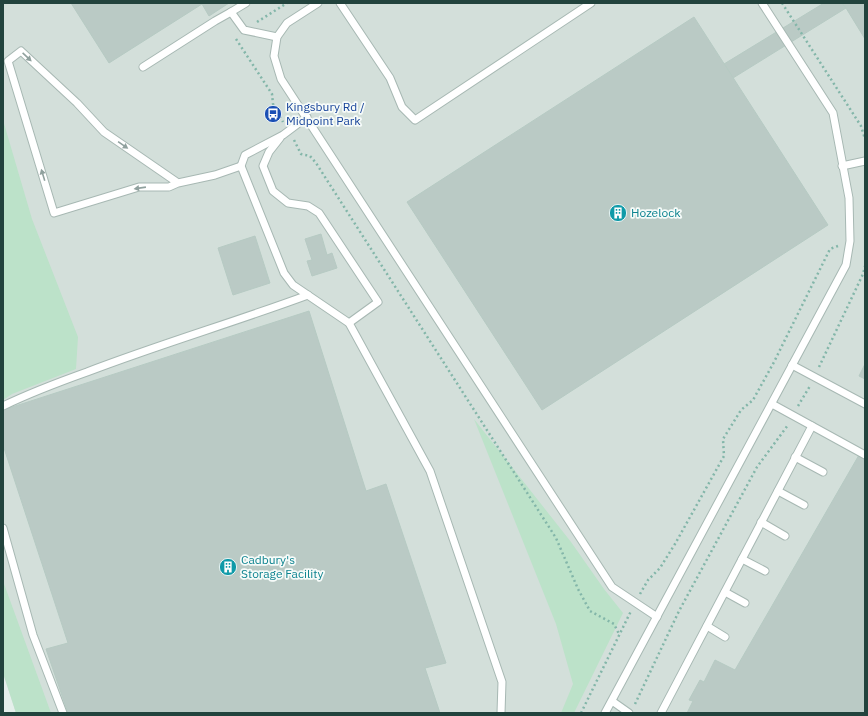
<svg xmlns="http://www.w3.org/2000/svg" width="868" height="716" font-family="'IBM Plex Sans',sans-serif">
<rect width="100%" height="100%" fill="#e5efeb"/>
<polygon fill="#d3dfda" points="3,3 865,3 865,713 16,713 3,673"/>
<g fill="#bce2c9">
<polygon points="3,120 32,219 78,337 76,369 12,394 3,400"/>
<polygon points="474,419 571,542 604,589 623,613 574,713 561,713 573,684 556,624"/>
<polygon points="3,581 51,713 16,713 3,673"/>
</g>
<g fill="#bacac5" stroke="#b6cac3">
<polygon points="71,3 229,3 209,16 202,4 109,63"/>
<polygon points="824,3 842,3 846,8 733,78 724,64"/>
<polygon points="842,3 865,3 865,39 846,8"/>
<polygon points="694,17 828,225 542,410 407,202"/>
<polygon points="321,234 327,255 332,253 337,268 312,276 307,261 312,260 305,239"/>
<polygon points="255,236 270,283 233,295 218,248"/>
<polygon points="309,311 366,491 386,484 446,663 425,668 440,713 68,713 46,649 68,643 3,445 3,410"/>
<polygon points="865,364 865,379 859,376"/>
<polygon points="859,455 865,459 865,713 687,713 693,701 689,700 700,680 704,682 715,660 735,670"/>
</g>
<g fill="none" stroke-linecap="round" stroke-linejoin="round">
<defs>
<g id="lane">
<polyline points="318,3 287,23 277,37 274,56 281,79 612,587 657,617"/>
<polyline points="340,3 390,78 402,107 415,120 591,3"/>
<polyline points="231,12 246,3"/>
<polyline points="143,67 215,21 231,12 244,30 277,37"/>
<polyline points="307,117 283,135 245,155 241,166 284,273 293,285 349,323 430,471 502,682 501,713"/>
<polyline points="280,138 269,152 263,166 273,191 288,203 308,206 319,213 378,302 349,323"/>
<polyline points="842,166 865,161"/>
<polyline points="178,183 104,132 77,103 21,51 8,61 54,213 139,187 169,187 178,183 215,175 241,166"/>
<polyline points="792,365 865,404"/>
<polyline points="772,404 865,455"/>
<path d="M3,406c27,-13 56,-24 84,-34 73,-28 148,-50 221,-77"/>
<polyline points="795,457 823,472"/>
<polyline points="778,491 804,505"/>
<polyline points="761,522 785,536"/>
<polyline points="3,528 33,635 63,713"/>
<polyline points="742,559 765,571"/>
<polyline points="725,592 745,603"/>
<polyline points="707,626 725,637"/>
<polyline points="612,701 629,713"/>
<polyline points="605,713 846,265 850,241 849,198 833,113 762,3"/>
<polyline points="661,713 812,426"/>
</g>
</defs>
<use href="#lane" stroke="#a7b8b3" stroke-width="9"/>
<g stroke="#83b6a9" stroke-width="2.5" stroke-dasharray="2 3" stroke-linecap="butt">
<polyline points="782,3 861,126 865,139"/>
<polyline points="257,22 287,3"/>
<polyline points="236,39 272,94 273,104 283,122"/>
<polyline points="294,140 301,154 310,156 316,163 556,538 578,589 590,611 614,624 619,634"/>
<polyline points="819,367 863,274 865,266"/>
<polyline points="798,406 810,386"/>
<polyline points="640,594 648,580 660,568 675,544 724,456 723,439 741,410 753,400 774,362 830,249 838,246"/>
<polyline points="635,704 679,611 757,467 788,425"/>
<polyline points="581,713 631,611"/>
</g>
<use href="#lane" stroke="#fff" stroke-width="7"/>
</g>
<defs><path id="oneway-solid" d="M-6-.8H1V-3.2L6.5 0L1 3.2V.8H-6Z"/></defs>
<g fill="#90a19e">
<use href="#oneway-solid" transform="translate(27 57) rotate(43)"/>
<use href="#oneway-solid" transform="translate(123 145) rotate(35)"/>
<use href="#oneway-solid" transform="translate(43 175) rotate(-107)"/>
<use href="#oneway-solid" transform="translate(140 188) rotate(172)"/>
</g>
<defs>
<symbol id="bus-disc" viewBox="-11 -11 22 22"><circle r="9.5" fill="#1a4fb4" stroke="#f6fbf9"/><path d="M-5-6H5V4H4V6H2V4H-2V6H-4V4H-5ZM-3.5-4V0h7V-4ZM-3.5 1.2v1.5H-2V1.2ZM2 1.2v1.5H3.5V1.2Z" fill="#fff"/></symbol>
<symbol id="building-disc" viewBox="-11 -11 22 22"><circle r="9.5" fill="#0f9aa8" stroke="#f6fbf9"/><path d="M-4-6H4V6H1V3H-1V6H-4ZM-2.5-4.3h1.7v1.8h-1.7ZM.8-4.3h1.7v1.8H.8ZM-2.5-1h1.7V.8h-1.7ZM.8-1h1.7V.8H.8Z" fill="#fff"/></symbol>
</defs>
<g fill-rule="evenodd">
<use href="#bus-disc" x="263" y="104" width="20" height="20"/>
<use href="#building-disc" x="608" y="203" width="20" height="20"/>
<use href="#building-disc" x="218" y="557" width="20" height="20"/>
</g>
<g text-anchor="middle" stroke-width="3.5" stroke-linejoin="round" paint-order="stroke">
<g font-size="12" fill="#164399" stroke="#f6fbf9" text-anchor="start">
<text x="286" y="111">Kingsbury Rd /<tspan x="286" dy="14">Midpoint Park</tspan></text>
</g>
<g font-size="12" fill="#0d838f" stroke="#f6fbf9" text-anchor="start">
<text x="631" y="217">Hozelock</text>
<text x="241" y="564">Cadbury's<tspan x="241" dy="14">Storage Facility</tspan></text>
</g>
</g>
<rect width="868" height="716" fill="none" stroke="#22433d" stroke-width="8"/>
</svg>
